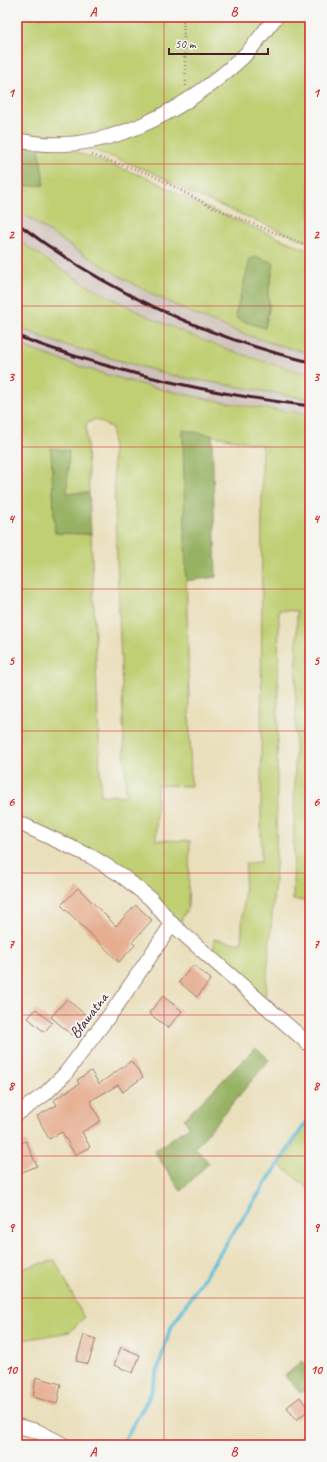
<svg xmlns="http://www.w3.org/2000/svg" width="327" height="1462" font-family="Caveat,sans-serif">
<rect width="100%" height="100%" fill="#f6f6f2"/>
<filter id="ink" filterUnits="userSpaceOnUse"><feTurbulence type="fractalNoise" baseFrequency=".025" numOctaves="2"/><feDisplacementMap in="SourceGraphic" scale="8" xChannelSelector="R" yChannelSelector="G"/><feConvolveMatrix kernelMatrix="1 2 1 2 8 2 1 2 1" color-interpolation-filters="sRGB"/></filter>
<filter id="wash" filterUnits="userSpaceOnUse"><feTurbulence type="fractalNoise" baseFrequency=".012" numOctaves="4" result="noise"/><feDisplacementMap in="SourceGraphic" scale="16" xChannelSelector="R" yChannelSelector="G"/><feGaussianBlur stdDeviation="0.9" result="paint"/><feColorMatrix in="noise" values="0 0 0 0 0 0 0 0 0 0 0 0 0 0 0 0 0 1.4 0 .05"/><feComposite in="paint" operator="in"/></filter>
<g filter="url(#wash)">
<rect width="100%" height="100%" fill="#eadfbb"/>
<g fill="#cec1ba">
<polygon points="17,209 101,267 200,316 254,337 310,353 310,374 238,352 173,327 128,307 74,276 17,239"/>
<polygon points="17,327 58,343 174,376 310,399 310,414 206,399 137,384 61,361 17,344"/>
</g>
<g fill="#bfcf72" stroke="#84774e" fill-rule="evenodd">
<polygon points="17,17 271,17 237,57 195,91 142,122 66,139 17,136"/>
<polygon points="282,17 310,17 310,243 190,193 154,173 80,145 175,113"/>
<path d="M69,146l9,7 70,25 50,26 112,47v102c-107,-24 -205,-80 -293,-144v-56l3,-3 5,36 19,-1 -5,-38zM274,264l-6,29 1,16 -4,19 -28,-9z"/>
<path d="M17,239c84,62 191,110 293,135v25l-136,-23 -116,-33 -41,-16z"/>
<path d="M17,344c94,37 193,60 293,70v487l-17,-1 4,-289 -18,-1 -3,256 -11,134 -51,-47v-14l27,5 5,-81 15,-1 1,-417 -79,-15 8,356 -34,-1 -1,55 34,1 -2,66 -9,17 -14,-15 -132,-83 -16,-13zM95,419l17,9 14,368 -25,-1 -10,-261 -36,-1 -4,-85 18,3 -3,43 23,-1 -3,-69z"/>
<polygon points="310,1119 310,1190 280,1165"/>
<polygon points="55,1260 84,1318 70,1332 17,1341 17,1270"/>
</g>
<g fill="#97b264" stroke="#706848">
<polygon points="17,142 39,147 44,185 25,186 20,151 17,153"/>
<polygon points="257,257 274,263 268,293 269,309 265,328 237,319 236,313 250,259"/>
<polygon points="183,430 212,435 216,577 186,581"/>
<polygon points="51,448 69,451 67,493 89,493 91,534 55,533"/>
<polygon points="256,1047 269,1060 195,1148 209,1163 181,1191 154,1151 189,1127 184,1119"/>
<polygon points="302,1361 310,1367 310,1388 300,1393 285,1376"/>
</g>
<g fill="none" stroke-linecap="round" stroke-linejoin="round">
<polyline stroke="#58bcd6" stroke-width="4" points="122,1445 150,1395 170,1329 310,1116"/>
</g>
<g id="blocks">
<g fill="#e6ae91">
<polygon points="78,888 116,926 136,905 152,920 132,942 135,945 119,962 61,905"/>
<polygon points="193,965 211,979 197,997 179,982"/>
<polygon points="163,996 182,1011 168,1028 149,1013"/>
<polygon points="67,999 88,1017 72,1035 51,1017"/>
<polygon points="36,1009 52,1023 44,1032 28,1018"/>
<polygon points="131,1061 143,1077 123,1092 118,1085 90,1101 101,1121 82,1132 90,1147 75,1155 62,1132 49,1139 37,1116 57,1105 54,1100 79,1084 77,1080 91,1071 99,1084"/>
<polygon points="26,1141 37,1166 20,1173 17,1167 17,1145"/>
<polygon points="84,1335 96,1339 88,1364 76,1361"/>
<polygon points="121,1347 140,1355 133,1373 114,1365"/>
<polygon points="36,1377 61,1384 57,1404 33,1397"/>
<polygon points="300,1397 309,1410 296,1420 287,1407"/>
</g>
</g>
</g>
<g filter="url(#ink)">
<use href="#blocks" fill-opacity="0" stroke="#9a7f73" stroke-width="1"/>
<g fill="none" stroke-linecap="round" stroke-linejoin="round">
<defs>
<g id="minor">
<path d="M17,140c84,19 166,-28 226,-83 12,-12 22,-27 33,-40"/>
<polyline points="17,822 92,857 121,875 151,899 172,924 310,1045"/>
<polyline points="17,1114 45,1094 65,1074 115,1008 172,924"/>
<polyline points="17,1426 37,1431 64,1445"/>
</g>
</defs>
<use href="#minor" stroke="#9a7f73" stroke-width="16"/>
<g stroke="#9a7f73" stroke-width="2.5" stroke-dasharray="1 3" stroke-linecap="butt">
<polyline points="183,17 186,86"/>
<polyline points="92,155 150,174 212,207 310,247"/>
</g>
<use href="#minor" stroke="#fff" stroke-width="14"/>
<g stroke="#4a1f2b" stroke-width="3">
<path d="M17,223c85,66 188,114 293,139"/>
<path d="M17,336c95,36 193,58 293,70"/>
</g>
</g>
</g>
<path fill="none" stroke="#d62828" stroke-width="1" stroke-opacity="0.55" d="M164,17v1428M17,164h293M17,306h293M17,447h293M17,589h293M17,731h293M17,873h293M17,1015h293M17,1156h293M17,1298h293"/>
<g text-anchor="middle" stroke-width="4" stroke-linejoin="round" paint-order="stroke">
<g font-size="16" fill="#4a1f2b" stroke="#f6f6f2">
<text transform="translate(88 1015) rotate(-53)" y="6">Bławatna</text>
</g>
</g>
<rect width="327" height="1462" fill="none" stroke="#f6f6f2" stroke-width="44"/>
<path d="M169 48v6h99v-6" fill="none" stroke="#4a1f2b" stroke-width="2"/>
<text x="175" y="48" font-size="12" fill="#4a1f2b" stroke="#f6f6f2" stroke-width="3" paint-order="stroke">50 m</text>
<rect x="22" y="22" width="283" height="1418" fill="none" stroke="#d62828" stroke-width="1.5"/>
<g font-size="13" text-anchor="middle" font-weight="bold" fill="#d62828">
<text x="93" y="16">A</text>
<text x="234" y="16">B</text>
<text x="11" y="97">1</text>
<text x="316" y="97">1</text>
<text x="11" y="239">2</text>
<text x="316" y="239">2</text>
<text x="11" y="381">3</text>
<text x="316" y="381">3</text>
<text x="11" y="523">4</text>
<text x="316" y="523">4</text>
<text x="11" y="665">5</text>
<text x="316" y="665">5</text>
<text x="11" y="806">6</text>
<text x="316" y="806">6</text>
<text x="11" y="948">7</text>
<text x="316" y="948">7</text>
<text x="11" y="1090">8</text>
<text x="316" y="1090">8</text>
<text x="11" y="1232">9</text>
<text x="316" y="1232">9</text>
<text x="11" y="1374">10</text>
<text x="316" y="1374">10</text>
<text x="93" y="1456">A</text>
<text x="234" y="1456">B</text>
</g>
</svg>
